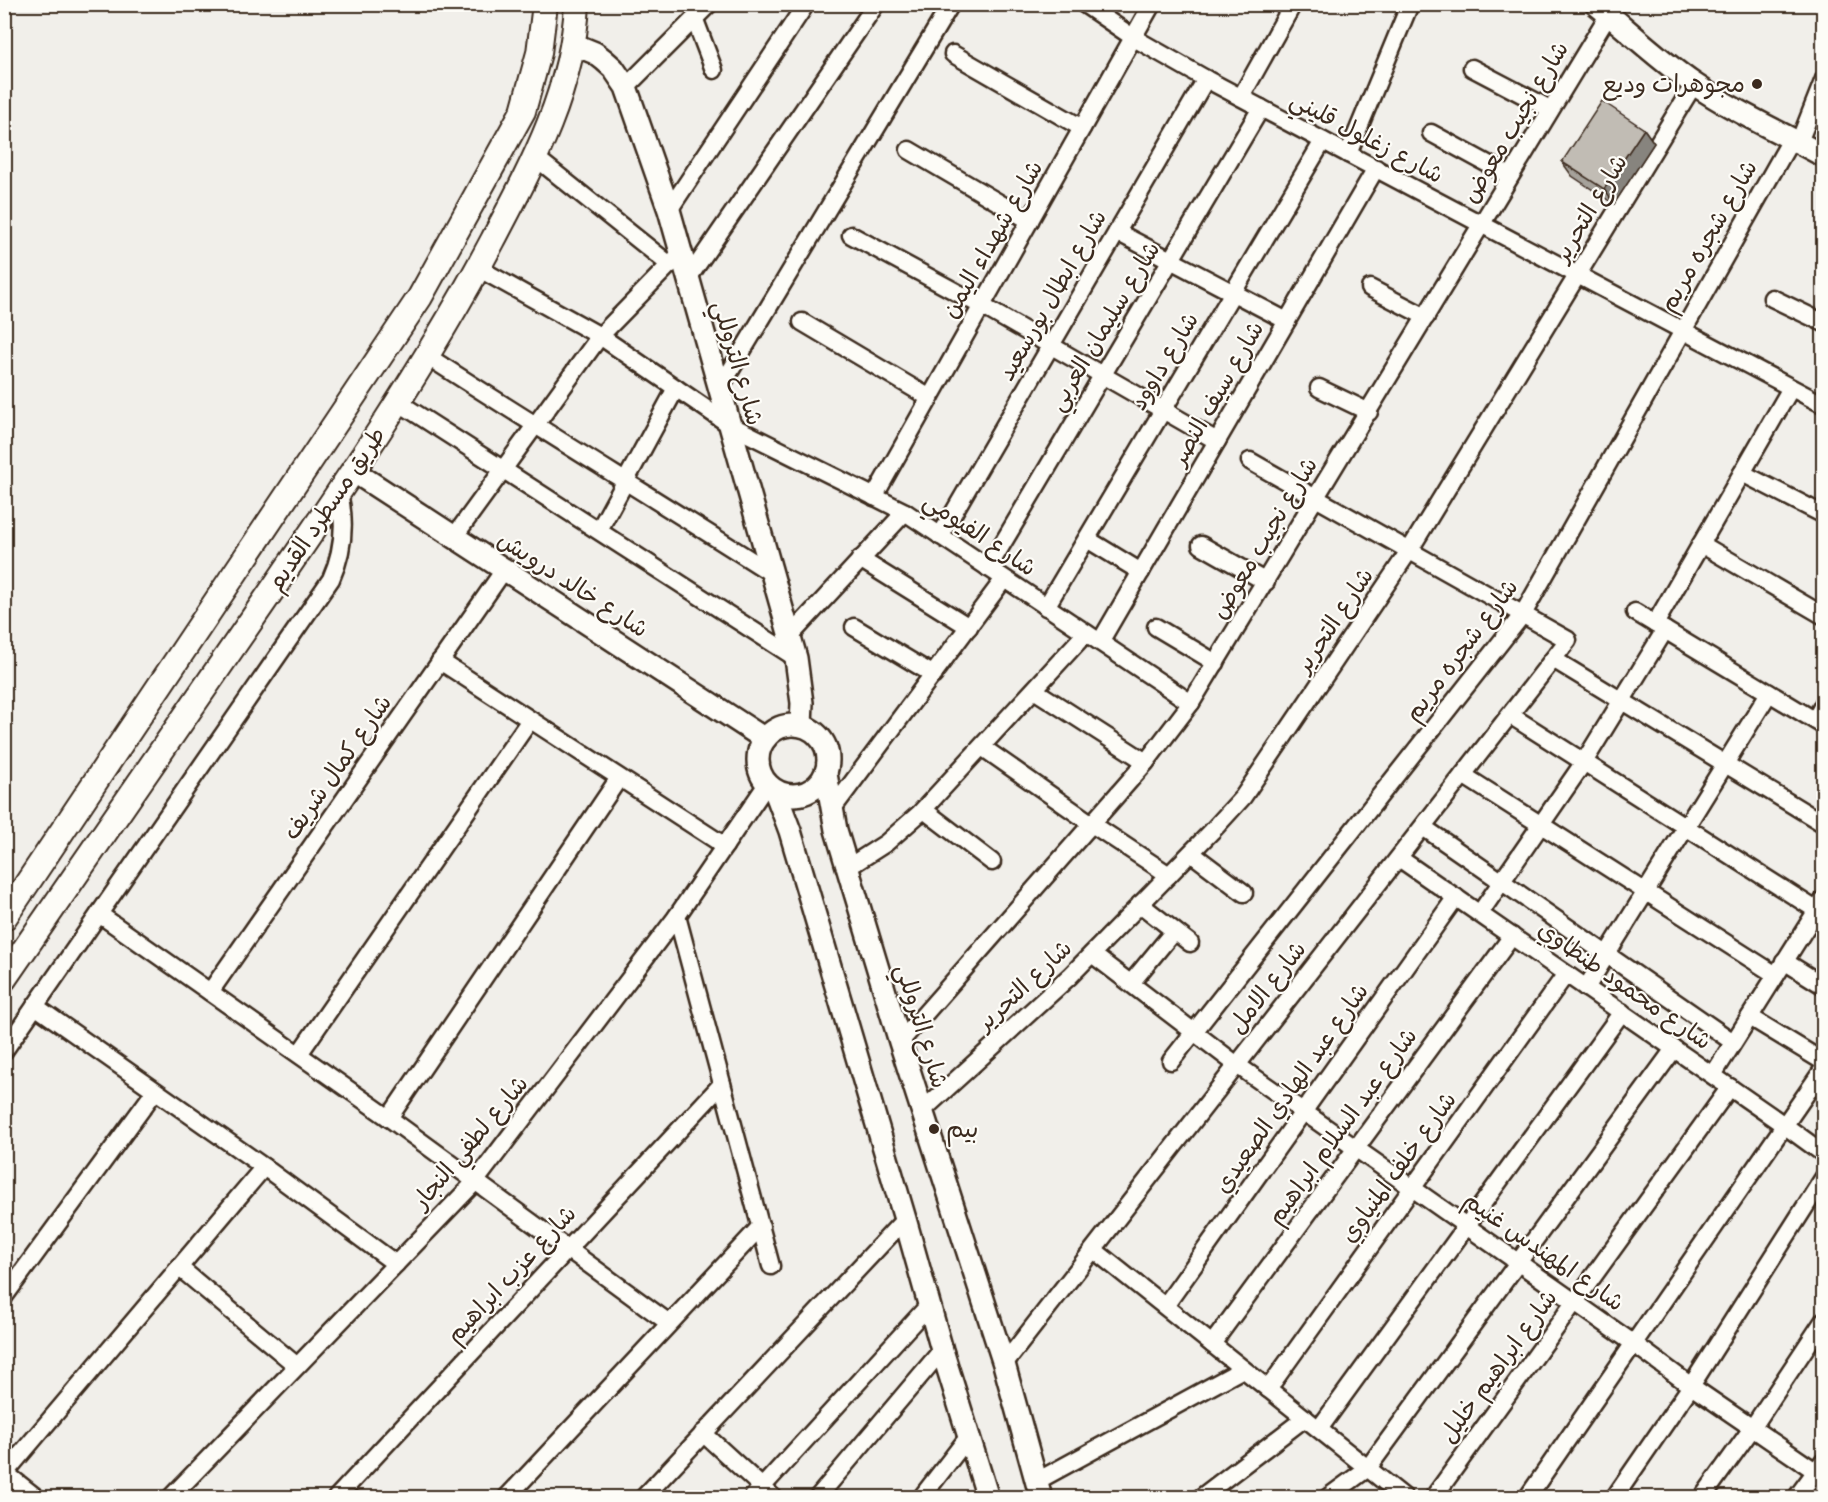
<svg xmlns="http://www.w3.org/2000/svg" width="1828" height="1502" font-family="'Indie Flower','Playpen Sans Arabic',sans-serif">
<rect width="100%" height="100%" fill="#f1efea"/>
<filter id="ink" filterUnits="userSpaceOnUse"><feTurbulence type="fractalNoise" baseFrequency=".0167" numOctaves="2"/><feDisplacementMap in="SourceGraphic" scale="12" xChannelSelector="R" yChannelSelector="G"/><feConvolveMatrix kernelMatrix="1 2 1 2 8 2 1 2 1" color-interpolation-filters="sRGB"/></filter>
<g filter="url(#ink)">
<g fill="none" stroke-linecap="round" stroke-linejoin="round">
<defs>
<g id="minor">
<polyline points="1084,4 1134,38 1206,79 1824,405"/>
<polyline points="695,20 714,70"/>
<polyline points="953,54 1082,128"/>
<polyline points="1472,68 1550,109"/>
<polyline points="626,87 709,4"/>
<polyline points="1241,97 1293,4"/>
<polyline points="1431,133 1510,176"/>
<polyline points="1799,142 1824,79"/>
<polyline points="909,150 1030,221"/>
<polyline points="1348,154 1410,4"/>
<polyline points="535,157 670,265"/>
<polyline points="669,210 806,4"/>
<polyline points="1117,232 1287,321"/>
<polyline points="851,235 982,306 1217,441"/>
<polyline points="478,268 600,336 730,425 905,512 1191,703"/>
<polyline points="687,280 876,4"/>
<polyline points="1370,288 1426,317"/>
<polyline points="1772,298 1824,323"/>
<polyline points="802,322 930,398"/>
<path d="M427,356c114,74 230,144 344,217"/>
<polyline points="720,388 951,4"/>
<polyline points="1319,388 1369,412"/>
<polyline points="398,402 796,658"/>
<polyline points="1742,473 1824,515"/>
<polyline points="874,497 1152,4"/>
<polyline points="599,530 676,388"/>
<polyline points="940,536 1206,79"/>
<polyline points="454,537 600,336 680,254"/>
<polyline points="1087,539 1141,572"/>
<polyline points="1701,544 1824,616"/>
<polyline points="1201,545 1266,582"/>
<polyline points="860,559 969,627"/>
<polyline points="988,568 1261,108"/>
<polyline points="1046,607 1323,141"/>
<polyline points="1635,612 1824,726"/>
<polyline points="1655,624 1791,388"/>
<polyline points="854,627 934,675"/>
<polyline points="1156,627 1216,663"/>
<polyline points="789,637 905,512"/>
<polyline points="1100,642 1376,168"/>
<polyline points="1553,659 1824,824"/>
<polyline points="440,661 725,846"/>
<polyline points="1034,690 1146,762"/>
<polyline points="1510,715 1824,915"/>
<polyline points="1815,720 1824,703"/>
<polyline points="982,747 1092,824 1169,875"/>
<polyline points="1463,775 1776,975"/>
<polyline points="924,810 992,862"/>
<polyline points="831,811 1004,579"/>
<polyline points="1423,827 1733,1042"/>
<polyline points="1191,853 1244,893"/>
<polyline points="1399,858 1784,1125 1824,1154"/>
<polyline points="847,868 886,843 920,813 1086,633"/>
<polyline points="1140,904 1190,943"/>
<polyline points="1480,913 1584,762 1665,630"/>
<polyline points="99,914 389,1118 669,1323"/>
<polyline points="677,916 771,1266"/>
<polyline points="1092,954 1237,1065 1633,1343 1691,1386 1824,1477"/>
<polyline points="1784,961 1824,986"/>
<polyline points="1131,983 1174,931"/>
<polyline points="1586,988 1769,693"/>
<polyline points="210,992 504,570"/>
<polyline points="35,1006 264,1167 396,1264"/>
<polyline points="1750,1017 1824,1062"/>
<polyline points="900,1042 1146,762 1191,703 1615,4"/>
<path d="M4,1051l327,-472c13,-29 15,-56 8,-86"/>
<polyline points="299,1054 530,720"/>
<polyline points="1171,1061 1523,614 1792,138"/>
<polyline points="1713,1075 1824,899"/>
<polyline points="922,1111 1070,976 1212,831 1243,797 1409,551 1694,84"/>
<polyline points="389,1118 619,778"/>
<polyline points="1094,1250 1405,1498"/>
<polyline points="180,1268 297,1366"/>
<polyline points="4,1297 155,1091"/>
<polyline points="1165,1306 1456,897"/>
<polyline points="1212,1344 1512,936"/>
<polyline points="1004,1364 1568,640 1250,461"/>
<polyline points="1268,1389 1566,974"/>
<polyline points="1319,1429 1622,1012"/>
<polyline points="703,1433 774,1498"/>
<polyline points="4,1472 37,1498"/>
<polyline points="5,1473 264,1167"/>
<polyline points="1037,1481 1243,1369"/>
<polyline points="170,1498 475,1182 677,916 767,784"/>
<polyline points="336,1498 722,1084"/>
<polyline points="506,1498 761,1226"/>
<polyline points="643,1498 905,1219"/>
<polyline points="752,1498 929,1305"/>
<polyline points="817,1498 942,1350"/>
<polyline points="921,1498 969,1436"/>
<polyline points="1200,1498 1305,1418"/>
<polyline points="1327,1498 1368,1468 1674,1049"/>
<polyline points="1433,1498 1730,1087"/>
<polyline points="1527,1498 1824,1068"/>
<polyline points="1614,1498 1691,1386 1824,1177"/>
<polyline points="1702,1498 1753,1427 1824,1320"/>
<polyline points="1796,1498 1824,1460"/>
</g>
<g id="tertiary">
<path d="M1596,4c33,27 63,56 98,80 41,28 86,48 130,72"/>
<polyline points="573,44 595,53 604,60 613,68 626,87 669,210 796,658 802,703 801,725"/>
<polyline points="353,471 765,739"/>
<circle cx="793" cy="760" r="35"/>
<polyline points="826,774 836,830 900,1042 1004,1364 1041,1498"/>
<polyline points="775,791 790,831 905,1219 942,1350 988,1498"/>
</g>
<g id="secondary">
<polyline points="4,918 420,297 523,111 539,53 545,4"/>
<path d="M4,979c87,-126 173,-252 260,-377 81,-118 162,-236 229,-362 39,-74 80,-150 84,-236"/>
</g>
</defs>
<use href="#minor" stroke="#3b2a1e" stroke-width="21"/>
<use href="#tertiary" stroke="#3b2a1e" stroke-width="26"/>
<use href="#secondary" stroke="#3b2a1e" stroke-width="28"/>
<use href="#minor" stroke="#fdfcf7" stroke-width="16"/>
<use href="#tertiary" stroke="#fdfcf7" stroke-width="21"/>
<use href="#secondary" stroke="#fdfcf7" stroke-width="24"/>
</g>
<polygon fill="#a6a29b" stroke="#3b2a1e" stroke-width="1.5" points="1644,129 1654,143 1614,204 1572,176 1562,162"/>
<polygon fill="#87847e" stroke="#3b2a1e" stroke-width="1.5" points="1644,129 1654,143 1614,204 1604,189"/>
<polygon fill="#c1bcb4" stroke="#3b2a1e" stroke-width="1.5" points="1602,101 1644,129 1604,189 1562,162"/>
</g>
<g fill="#3b2a1e" stroke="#fdfcf7" stroke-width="2">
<circle cx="1757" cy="84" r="6"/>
<circle cx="934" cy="1129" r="6"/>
</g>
<g text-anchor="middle" stroke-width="4.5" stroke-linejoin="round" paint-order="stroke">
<g font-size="24" fill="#3b2a1e" stroke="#fdfcf7" text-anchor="end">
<text x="1745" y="92">مجوهرات وديع</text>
<text x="946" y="1137" text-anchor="start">بيم</text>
</g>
<g font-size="24" fill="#3b2a1e" stroke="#fdfcf7">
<text transform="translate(1515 122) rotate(-59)" y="8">شارع نجيب معوض</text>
<text transform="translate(1367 137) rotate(28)" y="8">شارع زغلول قليني</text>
<text transform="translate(1590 208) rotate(-59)" y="8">شارع التحرير</text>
<text transform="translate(1708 236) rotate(-60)" y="8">شارع شجره مريم</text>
<text transform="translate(992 239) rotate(-60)" y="8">شارع شهداء اليمن</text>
<text transform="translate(1052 295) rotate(-60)" y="8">شارع ابطال بورسعيد</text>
<text transform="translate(1104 326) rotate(-59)" y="8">شارع سليمان العربي</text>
<text transform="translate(1164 361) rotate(-59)" y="8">شارع داوود</text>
<text transform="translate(738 363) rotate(74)" y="8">شارع التروللي</text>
<text transform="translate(1217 393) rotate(-60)" y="8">شارع سيف النصر</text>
<text transform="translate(326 509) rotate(-56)" y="8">طريق مسطرد القديم</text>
<text transform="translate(980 534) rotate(34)" y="8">شارع الفيومي</text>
<text transform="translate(1264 538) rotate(-59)" y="8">شارع نجيب معوض</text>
<text transform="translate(573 584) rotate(33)" y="8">شارع خالد درويش</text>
<text transform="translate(1334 620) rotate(-56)" y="8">شارع التحرير</text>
<text transform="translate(1461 650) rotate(-53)" y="8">شارع شجره مريم</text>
<text transform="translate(337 767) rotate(-55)" y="8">شارع كمال شريف</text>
<text transform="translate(1024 985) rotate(-43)" y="8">شارع التحرير</text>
<text transform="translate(1625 985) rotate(35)" y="8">شارع محمود طنطاوي</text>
<text transform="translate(1267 987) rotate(-52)" y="8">شارع الامل</text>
<text transform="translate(922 1026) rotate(73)" y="8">شارع التروللي</text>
<text transform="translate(1291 1088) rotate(-55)" y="8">شارع عبد الهادي الصعيدي</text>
<text transform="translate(1342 1126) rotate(-54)" y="8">شارع عبد السلام ابراهيم</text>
<text transform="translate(470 1142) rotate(-50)" y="8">شارع لطفي النجار</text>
<text transform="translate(1398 1167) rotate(-54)" y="8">شارع خلف المنياوي</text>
<text transform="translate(1544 1251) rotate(35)" y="8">شارع المهندس غنيم</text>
<text transform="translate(511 1274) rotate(-47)" y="8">شارع عزب ابراهيم</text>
<text transform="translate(1498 1366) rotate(-54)" y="8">شارع ابراهيم خليل</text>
</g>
</g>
<rect width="1828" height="1502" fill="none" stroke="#fdfcf7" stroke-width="24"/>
<rect x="12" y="12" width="1804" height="1478" fill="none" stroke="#3b2a1e" stroke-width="2" filter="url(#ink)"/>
</svg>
